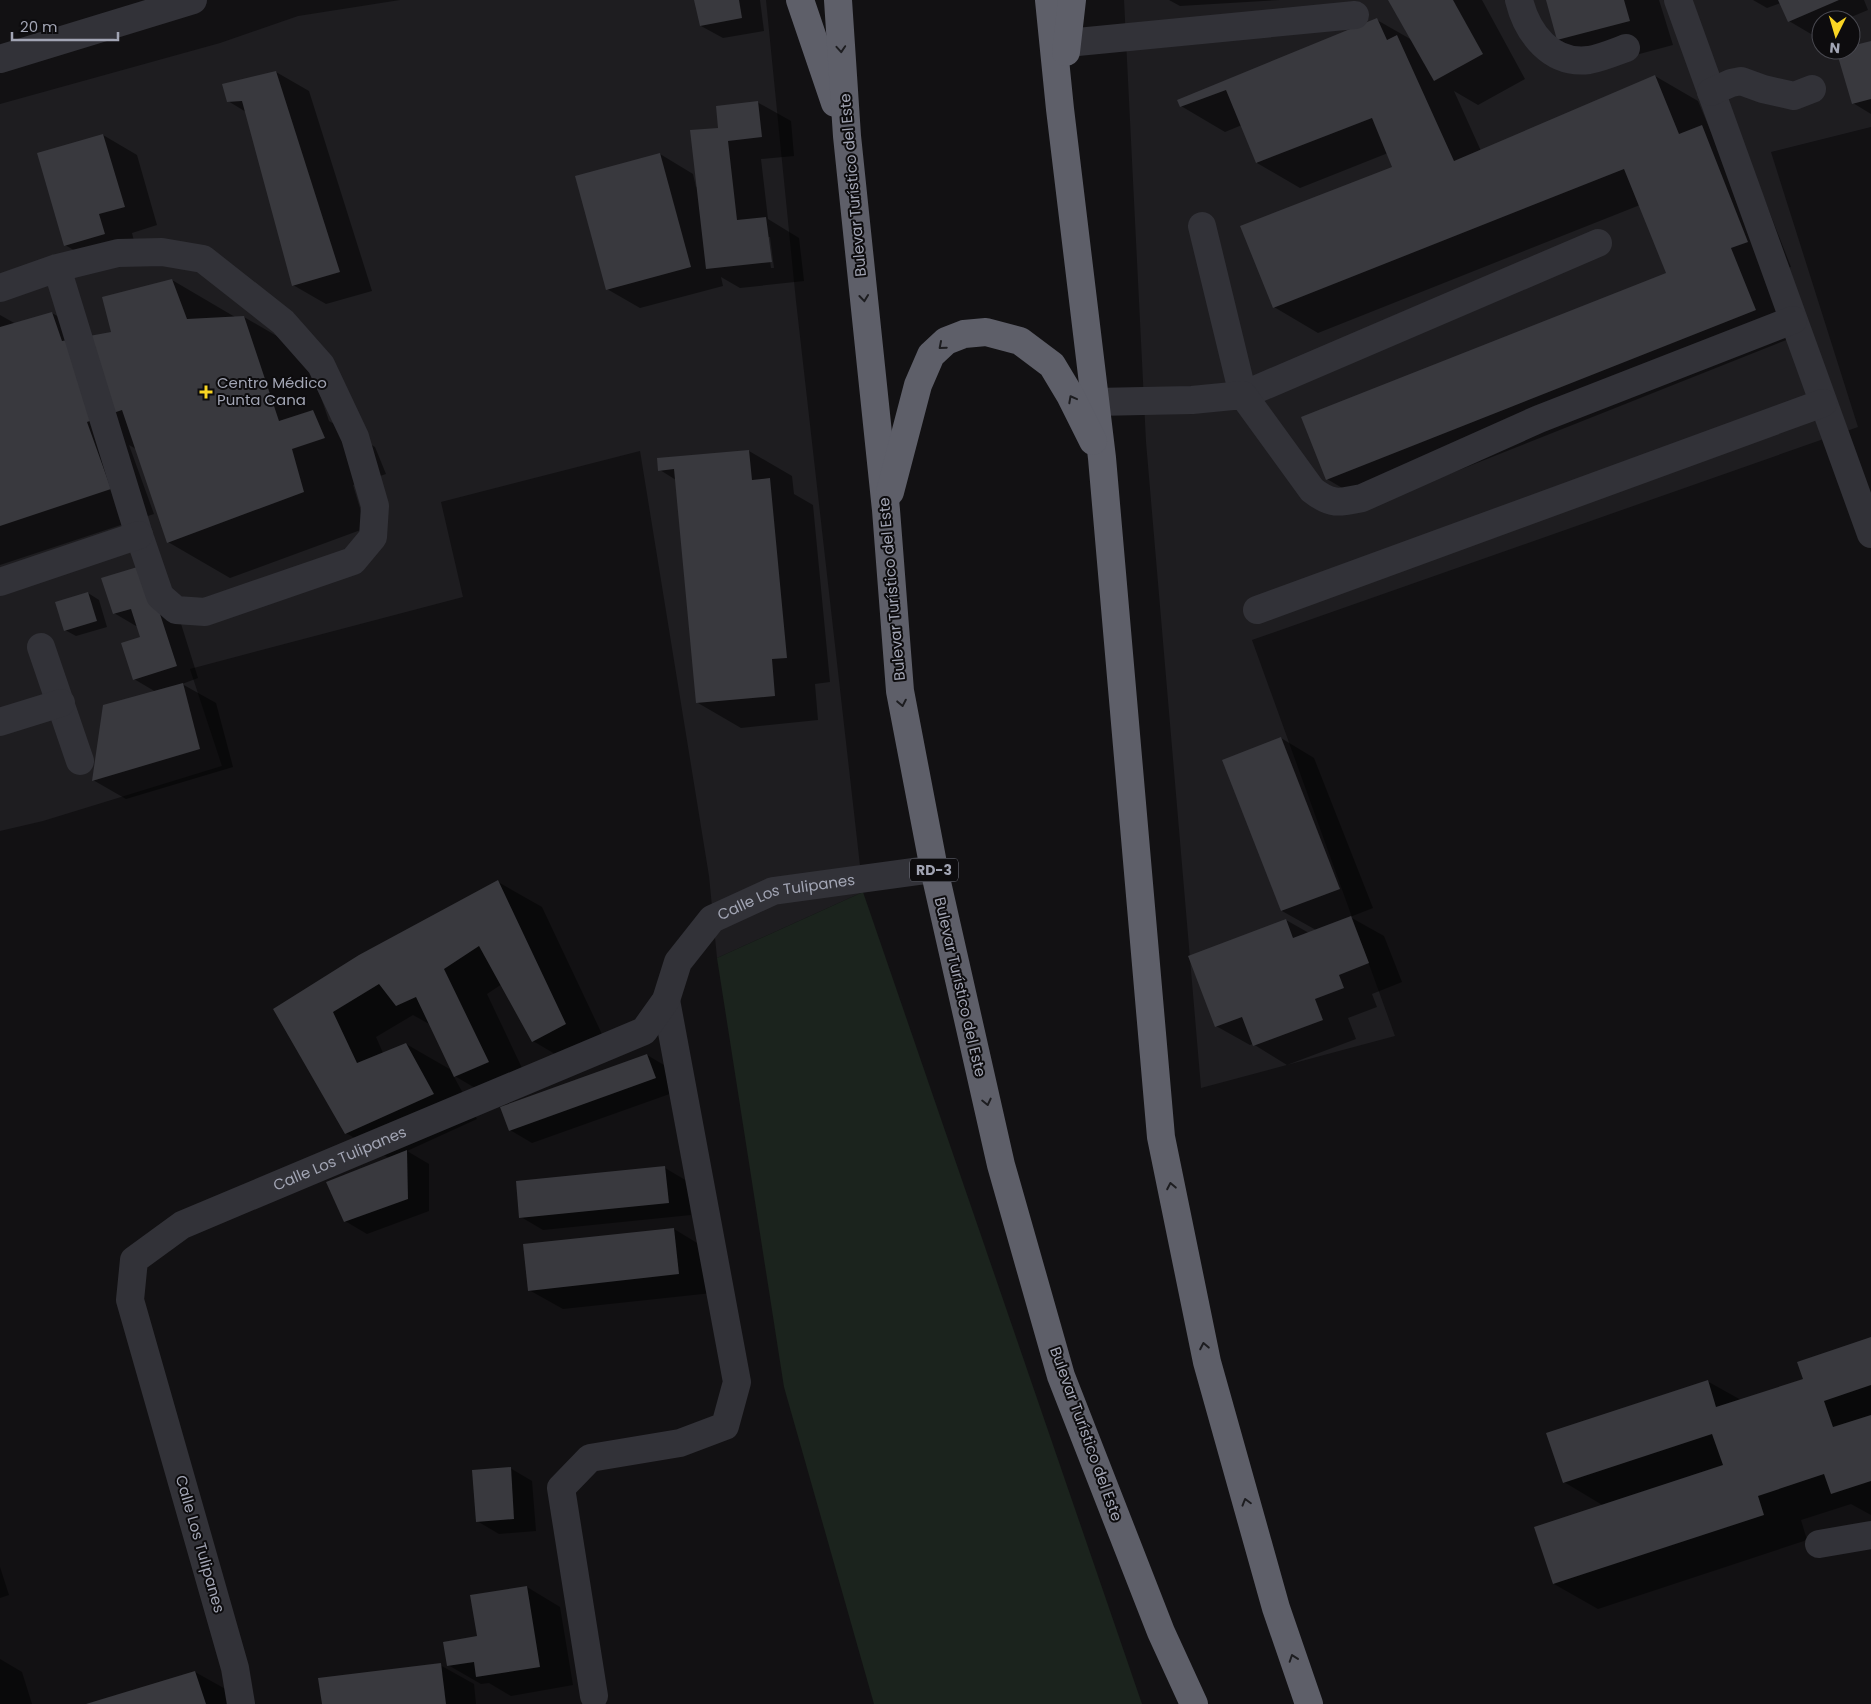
<svg xmlns="http://www.w3.org/2000/svg" width="1871" height="1704" font-family="Poppins,sans-serif">
<rect width="100%" height="100%" fill="#121113"/>
<g fill="#1e1d20" fill-rule="evenodd">
<polygon points="400,0 766,0 796,301 863,892 717,958 709,876 640,451 441,502 463,597 190,669 222,766 43,821 0,831 0,104 220,43 298,16"/>
<path d="M1124,0h747v127l-100,25 87,275 -606,213 143,396 -194,52 -55,-646zM1821,20h30v30h-30z"/>
</g>
<polygon fill="#1b231d" points="863,892 1142,1704 874,1704 784,1387 717,958"/>
<g fill="#0007" fill-rule="evenodd">
<polygon points="696,0 760,0 764,31 723,38 701,26"/>
<polygon points="1169,0 1280,0 1180,6"/>
<polygon points="1389,0 1482,0 1525,79 1478,105 1454,91 1481,151 1655,76 1698,101 1711,132 1746,152 1791,267 1774,273 1799,335 1371,505 1327,479 1667,274 1640,205 1318,333 1274,307 1393,167 1388,153 1300,188 1257,163 1242,125 1225,132 1181,106 1377,20 1412,40"/>
<polygon points="1547,0 1659,0 1673,45 1602,64 1558,39"/>
<polygon points="1753,0 1864,0 1868,10 1844,20 1821,20 1821,30 1811,34 1789,21 1781,3 1767,8"/>
<polygon points="1871,42 1871,114 1853,103 1842,50 1851,50 1851,48"/>
<polygon points="276,72 309,91 372,291 326,304 293,285 246,112 228,101"/>
<path d="M757,102l34,19 3,35 -33,3 7,60 31,19 5,43 -64,7 -19,-11 2,9 -83,22 -33,-19 53,-135 33,20 3,13 2,-1 22,-57zM767,237h3l4,31h-3z"/>
<polygon points="103,135 137,155 157,225 132,233 137,253 98,264 65,245"/>
<polygon points="172,280 235,317 244,317 306,353 329,421 375,447 386,474 353,485 366,528 230,578 168,542 136,449 129,445 154,514 0,565 0,315 16,324 52,313 93,337 112,333"/>
<polygon points="749,451 792,476 794,494 813,505 830,682 815,684 818,720 741,728 698,703 676,480 660,470"/>
<polygon points="167,579 198,678 182,684 216,703 233,767 126,799 93,780 156,692 134,679 142,638 138,626 136,626 114,613"/>
<polygon points="88,593 99,600 107,627 76,636 65,630"/>
<polygon points="1281,738 1314,758 1373,908 1350,917 1384,936 1402,982 1372,994 1377,1007 1348,1018 1356,1039 1287,1065 1253,1044 1250,1045 1216,1026 1286,920 1309,933 1316,930 1282,911 1224,761"/>
<path d="M498,882l44,25 67,142 -32,18 -44,-26 -31,-57 -15,10 44,93 -32,15 -46,-27 24,44 -70,32 22,13v47l-62,23 -22,-13 44,-63 -43,-25 -71,-124zM413,1015l18,10 22,46 -47,-27 -23,9 -7,-16z"/>
<polygon points="647,1055 669,1068 678,1091 532,1143 510,1130"/>
<polygon points="665,1168 687,1181 691,1215 543,1230 521,1217"/>
<polygon points="674,1229 707,1249 712,1293 563,1309 529,1290"/>
<polygon points="1871,1338 1871,1515 1851,1504 1801,1520 1807,1540 1598,1609 1554,1584 1604,1506 1564,1482 1707,1381 1741,1400 1804,1379"/>
<polygon points="510,1468 532,1481 536,1531 499,1534 477,1521"/>
<polygon points="0,1567 9,1595 0,1598"/>
<polygon points="527,1587 560,1607 573,1685 511,1696 489,1683 481,1684 448,1665 478,1637"/>
<polygon points="0,1659 22,1672 32,1704 0,1704"/>
<polygon points="440,1665 474,1684 476,1704 323,1704"/>
<polygon points="195,1672 229,1691 233,1704 88,1704"/>
</g>
<g fill="#39393e">
<polygon points="694,0 739,0 742,18 700,26"/>
<polygon points="1388,0 1453,0 1483,54 1434,81"/>
<polygon points="1546,0 1624,0 1630,21 1557,40"/>
<polygon points="1778,0 1839,0 1788,22"/>
<polygon points="1377,18 1387,40 1397,35 1454,161 1655,75 1679,134 1702,125 1748,242 1731,248 1756,310 1326,480 1301,417 1666,273 1624,169 1273,308 1240,226 1392,167 1372,118 1256,163 1226,90 1180,107 1177,100"/>
<polygon points="1871,41 1871,99 1852,104 1836,50 1851,50 1851,46"/>
<polygon points="276,71 340,272 292,286 242,101 227,102 222,84"/>
<polygon points="758,101 762,137 728,141 737,220 766,217 772,262 706,269 690,130 718,128 716,106"/>
<polygon points="103,134 125,207 99,214 105,234 64,246 37,153"/>
<polygon points="660,153 691,267 606,290 575,176"/>
<polygon points="172,279 187,319 244,316 279,421 313,410 325,438 292,449 304,492 167,543 122,410 87,422 111,489 0,526 0,327 52,312 62,341 111,332 102,297"/>
<polygon points="749,450 752,480 770,478 787,658 772,659 775,696 696,703 674,469 658,471 657,458"/>
<polygon points="144,565 177,666 133,680 121,643 140,637 131,609 113,614 101,578"/>
<polygon points="88,592 97,621 64,631 55,602"/>
<polygon points="183,683 200,749 92,781 103,705"/>
<polygon points="1281,737 1340,889 1281,911 1222,760"/>
<polygon points="498,880 566,1024 532,1042 479,946 444,969 489,1062 454,1077 416,997 396,1006 379,984 333,1012 357,1063 406,1043 434,1094 345,1134 273,1009 359,955"/>
<polygon points="1351,916 1369,963 1339,975 1344,988 1315,999 1323,1020 1253,1046 1242,1017 1215,1027 1188,956 1286,919 1293,938"/>
<polygon points="647,1054 656,1078 509,1131 500,1107"/>
<polygon points="407,1150 408,1199 344,1222 326,1182"/>
<polygon points="665,1166 669,1203 519,1218 516,1181"/>
<polygon points="674,1228 679,1274 528,1291 523,1244"/>
<polygon points="1871,1337 1871,1385 1824,1401 1833,1427 1871,1415 1871,1481 1831,1494 1824,1474 1758,1496 1764,1515 1553,1584 1534,1527 1723,1465 1712,1434 1563,1483 1546,1433 1708,1380 1716,1407 1803,1379 1797,1362"/>
<polygon points="511,1467 514,1519 476,1522 472,1470"/>
<polygon points="527,1586 540,1667 476,1677 474,1662 447,1666 443,1642 477,1636 470,1595"/>
<polygon points="441,1663 446,1704 322,1704 318,1678"/>
<polygon points="195,1671 206,1704 86,1704"/>
</g>
<g fill="none" stroke-linecap="round" stroke-linejoin="round">
<g stroke="#323238" stroke-width="28">
<path d="M1519,0c8,33 32,65 70,60 12,-2 26,-8 37,-12"/>
<polyline points="1678,0 1871,534"/>
<polyline points="1067,43 1355,15"/>
<polyline points="0,59 193,0"/>
<polyline points="1711,92 1731,83 1741,81 1763,89 1794,96 1812,89"/>
<polyline points="1202,226 1243,395 1598,243"/>
<polyline points="0,288 57,268 118,253 162,252 203,259 283,322 321,365 355,437 375,506 373,537 353,561 205,612 176,610 160,596 139,535 57,268"/>
<path d="M1095,402l97,-2 51,-5 69,95c19,15 27,13 50,8l177,-79 254,-99"/>
<polyline points="0,582 139,535"/>
<polyline points="1257,610 1823,403"/>
<polyline points="41,647 80,761"/>
<polyline points="0,722 61,703"/>
<polyline points="1819,1544 1871,1535"/>
<polyline points="594,1696 561,1488 590,1458 680,1443 725,1426 737,1382 666,1000"/>
<path id="s1" d="M241,1704l-6,-36 -105,-368 4,-40 48,-35 462,-194 22,-31 12,-38 34,-43 61,-28 161,-22"/>
</g>
<g stroke="#5e5f69" stroke-width="28">
<polyline points="800,0 835,103"/>
<polyline points="838,0 847,136 886,510 900,691 934,869 1001,1165 1061,1376 1161,1632 1194,1704"/>
<polyline points="1049,0 1060,109 1102,458 1161,1137 1207,1362 1276,1608 1309,1704"/>
<polyline points="1066,52 1072,0"/>
<polyline points="890,492 918,385 931,355 946,341 964,334 986,332 1020,341 1052,365 1070,395 1093,441"/>
</g>
</g>
<defs><path id="oneway-chevron" d="M-2-3.5L2.5 0L-2 3.5" fill="none" stroke-width="1.6" stroke-linecap="round" stroke-linejoin="round" transform="scale(1.25)"/></defs>
<g stroke="#1d1d20">
<use href="#oneway-chevron" transform="translate(841 49) rotate(86)"/>
<use href="#oneway-chevron" transform="translate(864 298) rotate(84)"/>
<use href="#oneway-chevron" transform="translate(942 346) rotate(139)"/>
<use href="#oneway-chevron" transform="translate(1072 399) rotate(-118)"/>
<use href="#oneway-chevron" transform="translate(902 703) rotate(79)"/>
<use href="#oneway-chevron" transform="translate(987 1102) rotate(77)"/>
<use href="#oneway-chevron" transform="translate(1171 1186) rotate(-101)"/>
<use href="#oneway-chevron" transform="translate(1204 1346) rotate(-101)"/>
<use href="#oneway-chevron" transform="translate(1246 1502) rotate(-106)"/>
<use href="#oneway-chevron" transform="translate(1293 1658) rotate(-109)"/>
</g>
<path fill="#f9d523" stroke="#0d0c0e" stroke-width="2" d="M203.5 384.5h5v5h5v5h-5v5h-5v-5h-5v-5h5z"/>
<g text-anchor="middle" stroke-width="4" stroke-linejoin="round" paint-order="stroke">
<rect fill="#0d0c0e" stroke="#757782" stroke-width="1" x="910" y="858.5" width="48" height="23" rx="4"/>
<g font-size="14" font-weight="bold" fill="#a2a5b4">
<text x="934" y="875">RD-3</text>
</g>
<g font-size="15" fill="#a2a5b4" stroke="#0d0c0e">
<text transform="translate(853 185) rotate(-95)" y="5">Bulevar Turístico del Este</text>
<text transform="translate(892 589) rotate(-95)" y="5">Bulevar Turístico del Este</text>
<text dy="5" stroke="none"><textPath href="#s1" startOffset="1231">Calle Los Tulipanes</textPath></text>
<text transform="translate(960 987) rotate(77)" y="5">Bulevar Turístico del Este</text>
<text dy="5" stroke="none"><textPath href="#s1" startOffset="690">Calle Los Tulipanes</textPath></text>
<text transform="translate(1086 1434) rotate(70)" y="5">Bulevar Turístico del Este</text>
<text transform="translate(200 1544) rotate(74)" y="5">Calle Los Tulipanes</text>
</g>
<g font-size="15" fill="#a2a5b4" stroke="#0d0c0e" text-anchor="start">
<text x="217" y="388">Centro Médico<tspan x="217" dy="17">Punta Cana</tspan></text>
</g>
</g>
<g transform="translate(1836 35) rotate(185)"><circle r="24" fill="#0d0c0e" stroke="#494950"/>
<path d="M0-4L9 19L0 12L-9 19Z" fill="#f9d523"/>
<text y="-8" font-size="14" font-weight="bold" text-anchor="middle" fill="#a2a5b4">N</text>
</g>
<path d="M12 32v8h106v-8" fill="none" stroke="#a2a5b4" stroke-width="2.5"/>
<text x="20" y="32" font-size="15" fill="#a2a5b4" stroke="#0d0c0e" stroke-width="4" paint-order="stroke">20 m</text>
</svg>
